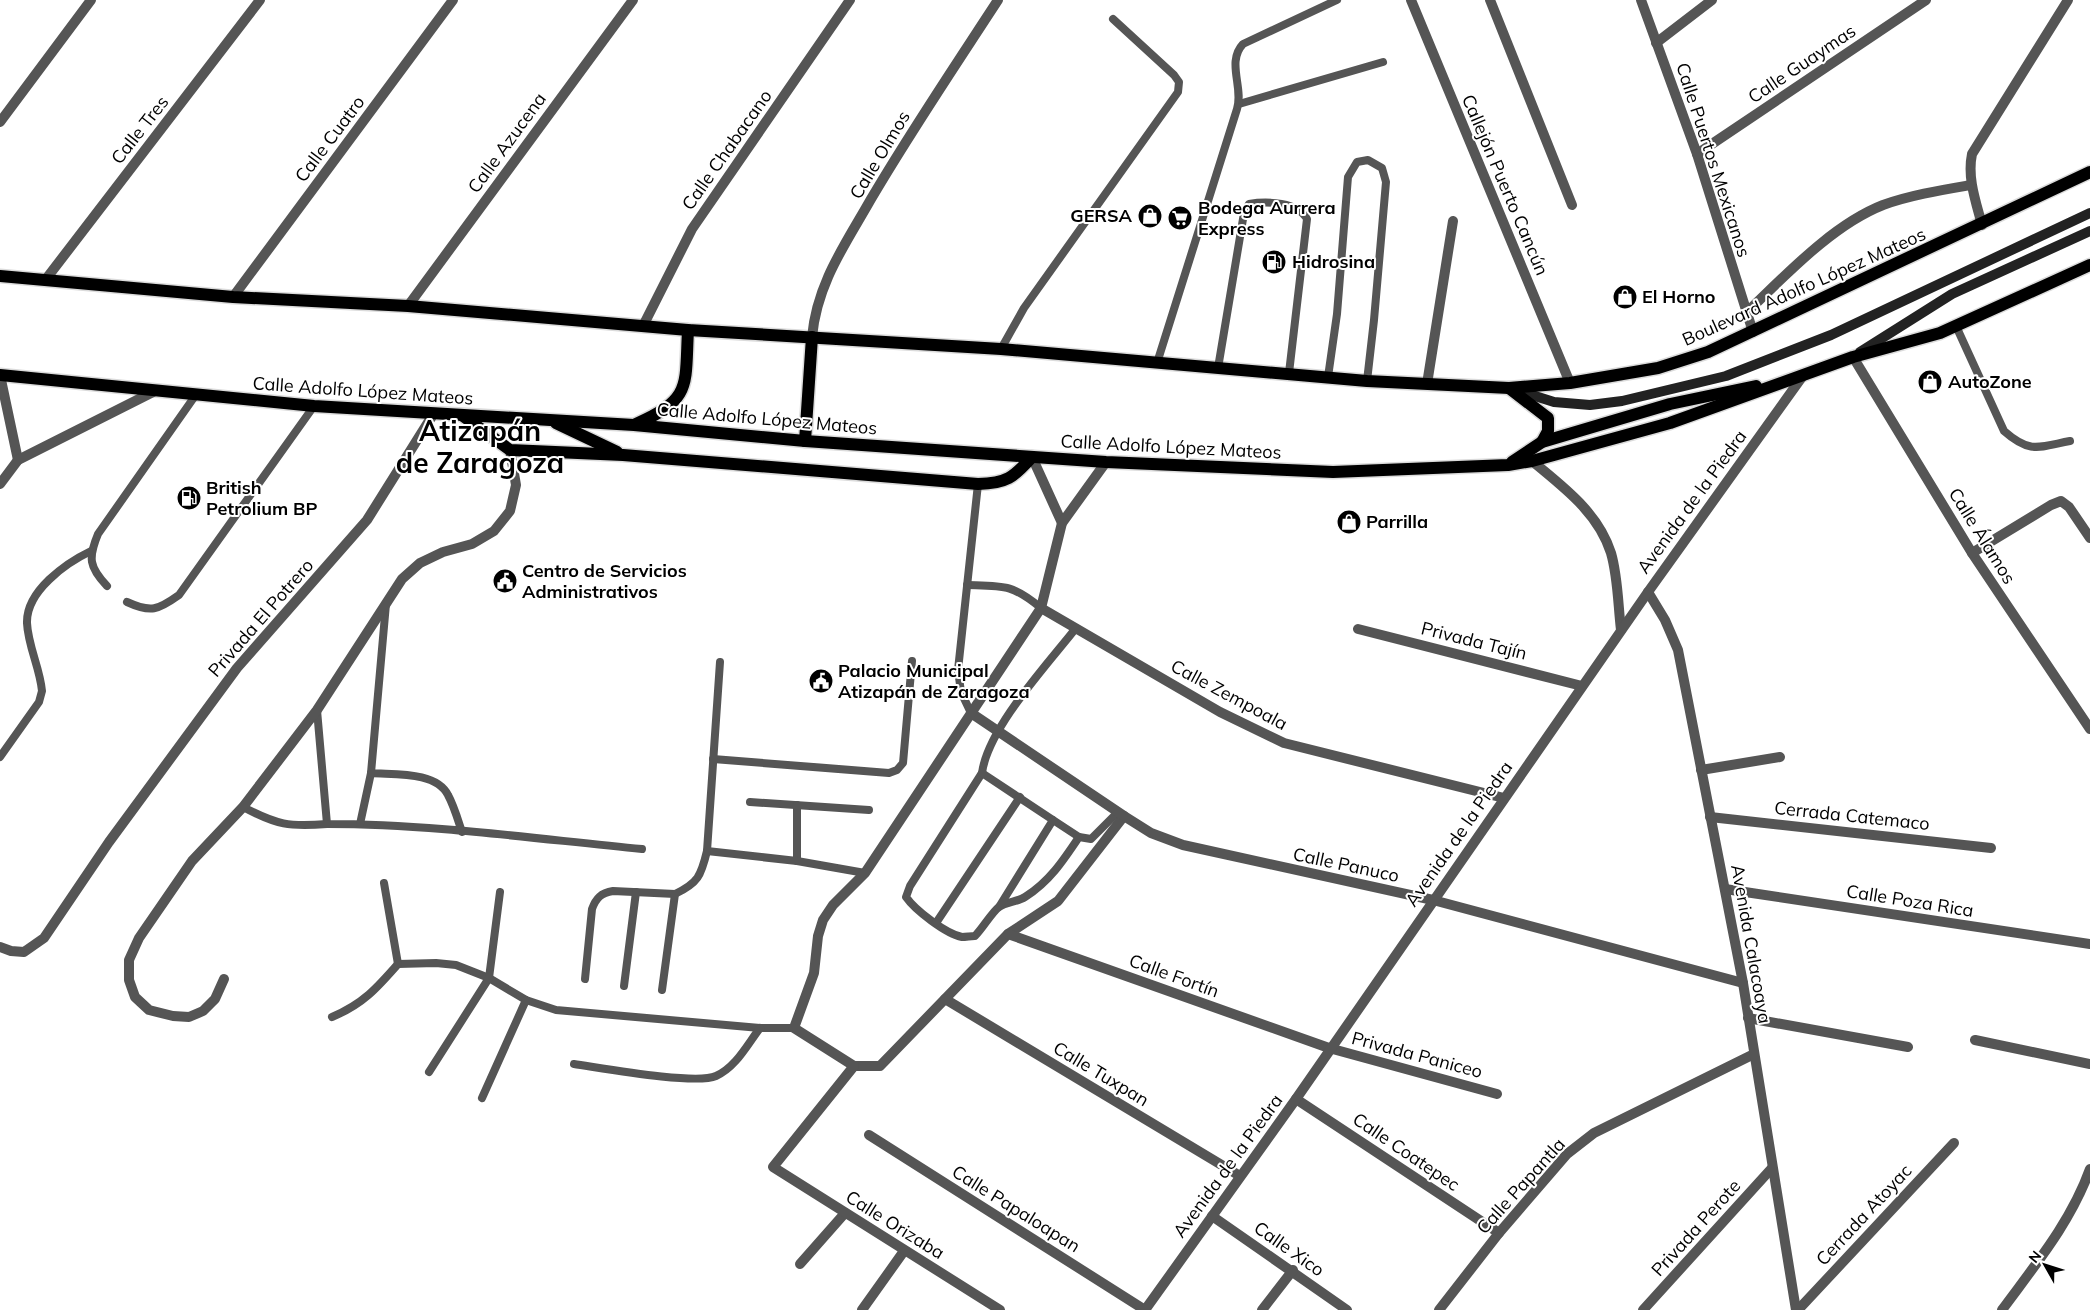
<svg xmlns="http://www.w3.org/2000/svg" width="2090" height="1310" font-family="Mulish,sans-serif">
<rect width="100%" height="100%" fill="#fff"/>
<g fill="none" stroke-linecap="round" stroke-linejoin="round">
<defs>
<g id="primary">
<polyline points="0,276 233,297 408,306 688,330 1001,349 1367,381 1509,388 1570,383 1658,368 1708,352 2090,172"/>
<polyline points="0,375 314,406 634,425 805,441 1106,462 1333,472 1508,465 1532,461 1670,423 1853,357 1940,333 2090,265"/>
<polyline points="1509,388 1548,418 1548,431 1542,442"/>
<path d="M463,416l47,34 113,5 355,29c29,-1 35,-6 54,-27"/>
<polyline points="556,423 617,452"/>
<path d="M636,424c56,-25 49,-37 52,-94"/>
<polyline points="805,441 812,337"/>
<polyline points="1512,462 1542,442 1670,404 1756,386"/>
</g>
</defs>
<use href="#primary" stroke="#dbdbdb" stroke-width="15"/>
<g stroke="#555" stroke-width="8">
<polyline points="1239,104 1383,62"/>
<path d="M1956,326l48,105c26,23 35,16 66,10"/>
<polyline points="1001,349 1024,308 1178,92 1179,82 1174,75 1113,19"/>
<path d="M1157,363c27,-84 53,-169 80,-254 7,-21 -11,-47 6,-65l94,-44"/>
<path d="M1218,368l26,-155 5,-9c18,-3 49,-2 58,15l-18,154"/>
<polyline points="1328,377 1337,314 1348,177 1357,162 1368,160 1382,168 1386,182 1374,320 1367,381"/>
<path d="M967,585c37,1 45,-1 74,23"/>
<path d="M107,586c-18,-19 -19,-28 -9,-52l97,-138"/>
<path d="M127,602c24,11 31,8 52,-7l135,-189"/>
<path d="M386,604l-15,169c23,2 65,-2 77,22 6,11 10,25 14,37"/>
<path d="M1076,628c-29,37 -88,100 -94,145l-72,113 -4,11c9,13 40,37 56,40 4,0 9,-1 13,-1 8,-8 17,-24 24,-29 7,-5 18,-5 26,-10 24,-15 38,-36 54,-60l12,2 27,-27"/>
<path d="M317,710l10,114c105,0 210,15 315,25"/>
<polyline points="971,713 961,692 958,670 978,484"/>
<path d="M0,757l39,-55 3,-11c-2,-23 -14,-45 -15,-68 -1,-32 39,-60 64,-72"/>
<polyline points="713,759 889,773 897,770 903,763 912,661"/>
<polyline points="982,773 1053,820 999,907"/>
<polyline points="750,802 869,810"/>
<polyline points="797,805 797,861"/>
<path d="M243,807c34,18 46,20 84,17"/>
<polyline points="1053,820 1079,837"/>
<polyline points="360,824 371,773"/>
<polyline points="707,851 797,861 865,873"/>
<polyline points="384,883 398,964 436,963 456,965 489,978 526,1000 556,1010 760,1028 794,1028"/>
<polyline points="936,923 1020,797"/>
<path d="M585,979l7,-70c4,-11 9,-16 21,-18l62,3"/>
<polyline points="624,986 636,892"/>
<path d="M662,990l13,-96c23,-11 26,-18 32,-43l13,-189"/>
<path d="M332,1017c31,-13 45,-29 66,-53"/>
<path d="M574,1064c28,4 121,21 142,12 20,-9 31,-31 44,-48"/>
<polyline points="429,1072 489,978 500,892"/>
<polyline points="482,1098 526,1000"/>
</g>
<polyline stroke="#555" stroke-width="10" points="854,1066 880,1066 1008,934 1058,901 1124,816"/>
<g stroke="#555" stroke-width="10">
<polyline points="1411,0 1570,383"/>
<polyline points="1490,0 1572,205"/>
<polyline points="1641,0 1697,154 1753,332"/>
<polyline points="1656,43 1712,0"/>
<polyline points="0,122 91,0"/>
<polyline points="1697,154 1926,0"/>
<path d="M1982,225c-6,-23 -15,-47 -10,-71l96,-154"/>
<polyline points="46,279 260,0"/>
<polyline points="233,297 453,0"/>
<polyline points="408,306 633,0"/>
<path d="M1746,313c39,-37 86,-88 137,-108 28,-10 59,-15 88,-20"/>
<polyline points="643,326 692,229 850,0"/>
<path d="M812,337c5,-54 33,-92 59,-138 40,-68 84,-133 127,-199"/>
<polyline points="1853,357 1972,553 2090,729"/>
<polyline points="0,375 18,460"/>
<polyline points="1427,384 1453,221"/>
<polyline points="1032,457 1062,523"/>
<polyline points="0,484 18,460 153,392"/>
<polyline points="1972,553 2051,505 2061,501 2069,507 2090,538"/>
<polyline points="1041,608 1220,712 1284,743 1504,798"/>
<polyline points="1358,629 1582,686"/>
<polyline points="971,713 1124,816 1151,833 1183,845 1433,900 1743,983"/>
<polyline points="1701,770 1780,757"/>
<polyline points="1710,817 1991,848"/>
<polyline points="1725,889 2090,944"/>
<polyline points="1008,934 1329,1048 1497,1094"/>
<polyline points="0,947 11,951 24,952 44,938 109,842 237,668 367,520 434,413"/>
<polyline points="224,979 215,999 203,1011 189,1017 173,1016 149,1010 135,997 129,980 129,960 139,938 192,861 243,807 317,710 402,579 420,563 443,552 472,544 494,531 510,511 516,485 510,450"/>
<polyline points="945,999 1240,1176"/>
<polyline points="1748,1018 1908,1047"/>
<polyline points="1975,1040 2090,1064"/>
<polyline points="1296,1099 1499,1233"/>
<polyline points="869,1135 1145,1310"/>
<polyline points="1212,1216 1347,1310"/>
<polyline points="800,1264 845,1213"/>
<polyline points="862,1310 904,1251"/>
<polyline points="1000,1310 773,1167 854,1066 794,1028 814,973 818,936 823,920 833,905 865,873 1041,608 1062,523 1106,462"/>
<polyline points="1262,1310 1293,1270"/>
<polyline points="1439,1310 1499,1233 1567,1154 1594,1133 1754,1054"/>
<polyline points="1643,1310 1772,1168"/>
<polyline points="1798,1310 1954,1143"/>
<path d="M2002,1310c33,-45 69,-88 88,-141"/>
</g>
<g stroke="#555" stroke-width="10">
<path d="M1532,461c31,26 66,51 79,92 7,24 7,52 10,77"/>
<polyline points="1648,592 1665,620 1678,650 1743,983 1796,1310"/>
<polyline points="1145,1310 1296,1099 1648,592 1802,377"/>
</g>
<g stroke="#222" stroke-width="10">
<polyline points="1860,352 1952,294 2090,231"/>
<polyline points="1513,389 1554,402 1590,405 1622,401 1726,376 1831,335 2090,213"/>
</g>
<use href="#primary" stroke="#000" stroke-width="12"/>
</g>
<defs>
<symbol id="shop-disc" viewBox="-11 -11 22 22"><circle r="9.5" fill="#000" stroke="#fff"/><path d="M-5-2.5h2.3a2.7 3.5 0 0 1 5.4 0H5L5.5 6h-11ZM-1.5-2.5h3a1.5 2.3 0 0 0-3 0Z" fill="#fff"/></symbol>
<symbol id="supermarket-disc" viewBox="-11 -11 22 22"><circle r="9.5" fill="#000" stroke="#fff"/><path d="M-6-5.5h2.5l.6 2H6L4.5 2H-2.5L-4.4-4H-6ZM-1.5 3.2a1.3 1.3 0 1 0 .1 0ZM3 3.2a1.3 1.3 0 1 0 .1 0Z" fill="#fff"/></symbol>
<symbol id="fuel-disc" viewBox="-11 -11 22 22"><circle r="9.5" fill="#000" stroke="#fff"/><path d="M-5.5-6h7V0h2V4h1.3V-2.5L3-4.5l.8-.8L6-3V5H2.5V1h-1V6h-7ZM-4.2-4.7v3.2H.2V-4.7Z" fill="#fff"/></symbol>
<symbol id="civic-disc" viewBox="-11 -11 22 22"><circle r="9.5" fill="#000" stroke="#fff"/><path d="M-.6-6.5H3V-4.5H.6V-3L4-1V1h2V6H-6V1h2V-1L-.6-3ZM-1.2 2.5V6h2.4V2.5Z" fill="#fff"/></symbol>
</defs>
<g fill-rule="evenodd">
<use href="#shop-disc" x="1136" y="202" width="28" height="28"/>
<use href="#supermarket-disc" x="1166" y="204" width="28" height="28"/>
<use href="#fuel-disc" x="1260" y="248" width="28" height="28"/>
<use href="#shop-disc" x="1611" y="283" width="28" height="28"/>
<use href="#shop-disc" x="1916" y="368" width="28" height="28"/>
<use href="#fuel-disc" x="175" y="484" width="28" height="28"/>
<use href="#shop-disc" x="1335" y="508" width="28" height="28"/>
<use href="#civic-disc" x="491" y="567" width="28" height="28"/>
<use href="#civic-disc" x="807" y="667" width="28" height="28"/>
</g>
<g text-anchor="middle" stroke-width="4" stroke-linejoin="round" paint-order="stroke">
<g font-size="18" fill="#000" stroke="#fff">
<text transform="translate(1802 64) rotate(-34)" y="6">Calle Guaymas</text>
<text transform="translate(140 130) rotate(-52)" y="6">Calle Tres</text>
<text transform="translate(330 139) rotate(-53)" y="6">Calle Cuatro</text>
<text transform="translate(507 143) rotate(-54)" y="6">Calle Azucena</text>
<text transform="translate(727 150) rotate(-55)" y="6">Calle Chabacano</text>
<text transform="translate(880 155) rotate(-59)" y="6">Calle Olmos</text>
<text transform="translate(1713 160) rotate(72)" y="6">Calle Puertos Mexicanos</text>
<text transform="translate(1505 185) rotate(67)" y="6">Callejón Puerto Cancún</text>
<text transform="translate(1804 287) rotate(-24)" y="6">Boulevard Adolfo López Mateos</text>
<text transform="translate(363 391) rotate(4)" y="6">Calle Adolfo López Mateos</text>
<text transform="translate(767 419) rotate(5)" y="6">Calle Adolfo López Mateos</text>
<text transform="translate(1171 447) rotate(3)" y="6">Calle Adolfo López Mateos</text>
<text transform="translate(1692 502) rotate(-54)" y="6">Avenida de la Piedra</text>
<text transform="translate(1982 536) rotate(58)" y="6">Calle Álamos</text>
<text transform="translate(261 618) rotate(-49)" y="6">Privada El Potrero</text>
<text transform="translate(1474 641) rotate(14)" y="6">Privada Tajín</text>
<text transform="translate(1229 695) rotate(28)" y="6">Calle Zempoala</text>
<text transform="translate(1852 816) rotate(6)" y="6">Cerrada Catemaco</text>
<text transform="translate(1459 834) rotate(-55)" y="6">Avenida de la Piedra</text>
<text transform="translate(1346 865) rotate(12)" y="6">Calle Panuco</text>
<text transform="translate(1910 901) rotate(9)" y="6">Calle Poza Rica</text>
<text transform="translate(1751 944) rotate(80)" y="6">Avenida Calacoaya</text>
<text transform="translate(1174 976) rotate(20)" y="6">Calle Fortín</text>
<text transform="translate(1417 1055) rotate(15)" y="6">Privada Paniceo</text>
<text transform="translate(1101 1074) rotate(31)" y="6">Calle Tuxpan</text>
<text transform="translate(1406 1152) rotate(34)" y="6">Calle Coatepec</text>
<text transform="translate(1228 1166) rotate(-54)" y="6">Avenida de la Piedra</text>
<text transform="translate(1521 1186) rotate(-48)" y="6">Calle Papantla</text>
<text transform="translate(1016 1209) rotate(32)" y="6">Calle Papaloapan</text>
<text transform="translate(1864 1215) rotate(-47)" y="6">Cerrada Atoyac</text>
<text transform="translate(895 1225) rotate(32)" y="6">Calle Orizaba</text>
<text transform="translate(1696 1228) rotate(-48)" y="6">Privada Perote</text>
<text transform="translate(1289 1249) rotate(35)" y="6">Calle Xico</text>
</g>
<g font-size="18" font-weight="bold" fill="#000" stroke="#fff" text-anchor="start">
<text x="1198" y="214">Bodega Aurrera<tspan x="1198" dy="21">Express</tspan></text>
<text x="1132" y="222" text-anchor="end">GERSA</text>
<text x="1292" y="268">Hidrosina</text>
<text x="1642" y="303">El Horno</text>
<text x="1948" y="388">AutoZone</text>
<text x="206" y="494">British<tspan x="206" dy="21">Petrolium BP</tspan></text>
<text x="1366" y="528">Parrilla</text>
<text x="522" y="577">Centro de Servicios<tspan x="522" dy="21">Administrativos</tspan></text>
<text x="838" y="677">Palacio Municipal<tspan x="838" dy="21">Atizapán de Zaragoza</tspan></text>
</g>
<g font-size="28" font-weight="bold" fill="#000" stroke="#fff">
<text x="480" y="441">Atizapán<tspan x="480" dy="32">de Zaragoza</tspan></text>
</g>
</g>
<g transform="translate(2045 1265) rotate(309)" stroke="#ffffff" stroke-width="4" paint-order="stroke">
<path d="M0-4L9 19L0 12L-9 19Z" fill="#000000"/>
<text y="-8" font-size="14" font-weight="bold" text-anchor="middle" fill="#000000">N</text>
</g>
</svg>
